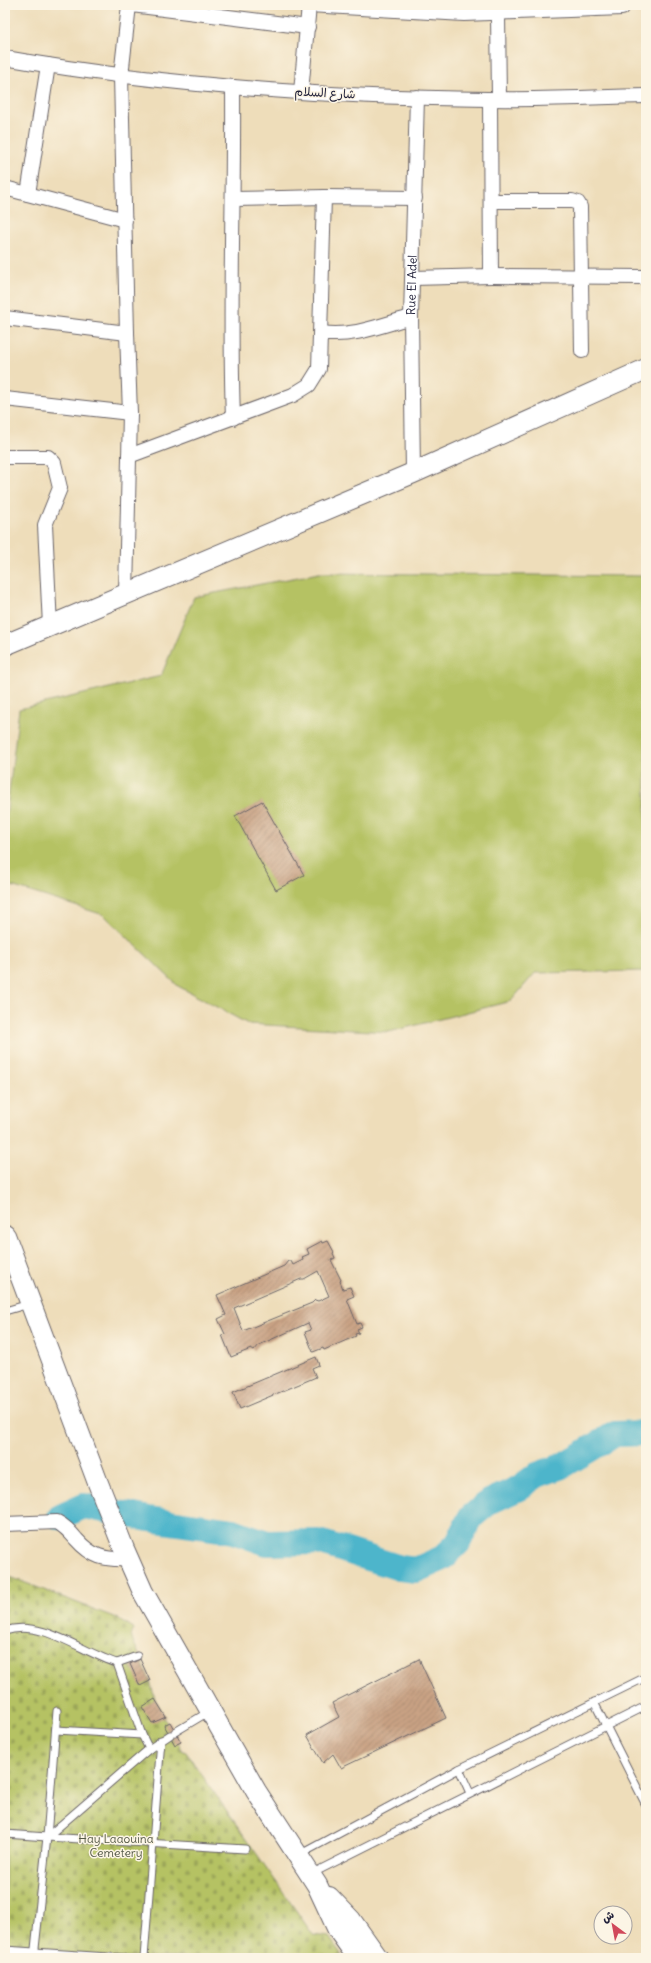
<svg xmlns="http://www.w3.org/2000/svg" width="651" height="1963" font-family="Delius,'Playpen Sans Arabic',sans-serif">
<defs>
<pattern id="cemetery-stones" width="16" height="16" patternUnits="userSpaceOnUse"><rect width="16" height="16" fill="#b5c264"/><path d="M2 7V4a2 2 0 0 1 4 0v3zM10 15v-3a2 2 0 0 1 4 0v3z" fill="#9ba658"/></pattern>
<pattern id="building-hatch" width="6" height="6" patternUnits="userSpaceOnUse"><rect width="6" height="6" fill="#c9a284"/><path d="M-1 1l2-2M0 6l6-6M5 7l2-2" fill="none" stroke="#a3846d"/></pattern>
</defs>
<rect width="100%" height="100%" fill="#fcf5e5"/>
<filter id="ink" filterUnits="userSpaceOnUse"><feTurbulence type="fractalNoise" baseFrequency=".025" numOctaves="2"/><feDisplacementMap in="SourceGraphic" scale="8" xChannelSelector="R" yChannelSelector="G"/><feConvolveMatrix kernelMatrix="1 2 1 2 8 2 1 2 1" color-interpolation-filters="sRGB"/></filter>
<filter id="wash" filterUnits="userSpaceOnUse"><feTurbulence type="fractalNoise" baseFrequency=".012" numOctaves="4" result="noise"/><feDisplacementMap in="SourceGraphic" scale="16" xChannelSelector="R" yChannelSelector="G"/><feGaussianBlur stdDeviation="0.9" result="paint"/><feColorMatrix in="noise" values="0 0 0 0 0 0 0 0 0 0 0 0 0 0 0 0 0 1.4 0 .05"/><feComposite in="paint" operator="in"/></filter>
<g filter="url(#wash)">
<rect width="100%" height="100%" fill="#eeddba"/>
<polygon fill="url(#cemetery-stones)" stroke="#6c7250" points="5,1575 119,1619 134,1629 131,1636 150,1681 155,1699 166,1717 164,1718 183,1751 186,1752 313,1935 329,1937 344,1958 5,1958"/>
<polygon fill="#b5c264" stroke="#6c7250" points="319,573 646,576 646,971 535,973 511,1001 389,1032 248,1024 178,986 104,915 5,884 5,826 19,709 161,676 194,597"/>
<g fill="none" stroke-linecap="round" stroke-linejoin="round">
<polyline stroke="#4db5cb" stroke-width="26" points="60,1517 84,1506 149,1519 233,1531 267,1543 319,1542 400,1568 416,1570 443,1558 458,1543 470,1518 489,1502 519,1488 537,1475 562,1466 615,1434 646,1433"/>
</g>
<g id="blocks">
<g fill="url(#building-hatch)" fill-rule="evenodd">
<polygon points="262,801 304,875 276,890 235,816"/>
<path d="M322,1241l1,2 5,-2 6,11 -1,1 2,5 -4,2 10,20 -1,1 3,8 7,-2 4,9 -7,3 10,25 3,-1 2,4 -5,2 2,4 -4,1 1,2 -32,14 -1,-2 -10,4 -8,-20 6,-2 -3,-7 -49,22 -5,6 -3,-2 -20,8 -9,-22 3,-1 -7,-15 8,-4 -9,-20 67,-29 4,-5h3l2,4 10,-5 -1,-3 7,-3 -2,-5zM318,1271l11,25 -11,5 -3,-1 -3,3 -69,28 -9,-23 67,-29h3z"/>
<polygon points="316,1357 319,1365 312,1368 316,1377 240,1409 233,1392"/>
<polygon points="140,1659 150,1681 140,1686 130,1664"/>
<polygon points="419,1659 446,1718 341,1768 333,1754 323,1763 307,1735 339,1717 332,1703"/>
<polygon points="155,1699 166,1717 152,1723 142,1707"/>
<polygon points="170,1722 181,1742 175,1745 164,1725"/>
</g>
</g>
</g>
<g filter="url(#ink)">
<use href="#blocks" fill-opacity="0" stroke="#696367" stroke-width="1"/>
<g fill="none" stroke-linecap="round" stroke-linejoin="round">
<defs>
<g id="lane">
<polyline points="5,1311 29,1304"/>
<path d="M5,1631c36,-13 78,22 112,32l20,-7"/>
<polyline points="117,1663 142,1735 149,1749"/>
<polyline points="594,1702 646,1805"/>
<polyline points="56,1730 142,1735"/>
<polyline points="175,1732 210,1711"/>
<polyline points="459,1769 470,1793"/>
<polyline points="5,1834 47,1837 149,1749 170,1735"/>
<polyline points="47,1837 245,1849"/>
<polyline points="299,1855 459,1769 646,1677"/>
<polyline points="311,1874 646,1706"/>
<polyline points="5,1950 123,1958"/>
<polyline points="34,1958 47,1837 57,1711"/>
<polyline points="144,1958 161,1740"/>
</g>
<g id="street">
<polyline points="132,5 308,27"/>
<polyline points="498,14 499,99"/>
<path d="M5,58c159,28 321,39 483,41 52,1 105,-2 158,-3"/>
<polyline points="301,92 309,5 464,14 622,8 621,5"/>
<polyline points="5,188 125,220"/>
<polyline points="28,194 48,65"/>
<polyline points="234,199 324,197 415,198"/>
<polyline points="491,201 572,201 578,203 580,207 582,351"/>
<polyline points="491,276 646,277"/>
<polyline points="413,278 491,276 490,99"/>
<polyline points="5,318 127,333"/>
<path d="M322,333c29,5 60,-8 89,-16"/>
<polyline points="5,399 130,413"/>
<path d="M233,418c-4,-110 1,-220 0,-331"/>
<polyline points="129,456 293,395 309,385 319,369 324,197"/>
<polyline points="5,457 48,457 54,463 60,488 45,525 50,626"/>
<path id="s1" d="M413,473l-2,-156 6,-220"/>
<polyline points="126,594 130,413 127,333 121,76 129,5"/>
<path d="M5,1524l52,-2c8,4 13,10 19,17 16,18 28,21 52,20"/>
</g>
<g id="secondary">
<polyline points="5,645 413,473 646,369"/>
<polyline points="5,1235 98,1483 124,1549 143,1592 256,1791 317,1885 338,1930 358,1958"/>
<polyline points="329,1897 351,1920 378,1958"/>
</g>
</defs>
<use href="#lane" stroke="#696367" stroke-width="9"/>
<use href="#street" stroke="#696367" stroke-width="16"/>
<use href="#secondary" stroke="#696367" stroke-width="22"/>
<use href="#lane" stroke="#fff" stroke-width="7"/>
<use href="#street" stroke="#fff" stroke-width="14"/>
<use href="#secondary" stroke="#fff" stroke-width="20"/>
</g>
</g>
<g text-anchor="middle" stroke-width="3" stroke-linejoin="round" paint-order="stroke">
<g font-size="12" fill="#22223b" stroke="#fcf5e5">
<text transform="translate(325 93) rotate(3)" y="4">شارع السلام</text>
<text dy="4" stroke="none"><textPath href="#s1" startOffset="188">Rue El Adel</textPath></text>
</g>
<g font-size="12" fill="#555a49" stroke="#fcf5e5">
<text x="116" y="1843">Hay Laaouina<tspan x="116" dy="14">Cemetery</tspan></text>
</g>
</g>
<rect width="651" height="1963" fill="none" stroke="#fcf5e5" stroke-width="20"/>
<g transform="translate(613 1925) rotate(328)"><circle r="19" fill="#fcf5e5" stroke="#a5a1a1"/>
<path d="M0-3L7 15L0 10L-7 15Z" fill="#d1495b"/>
<text y="-6" font-size="11" font-weight="bold" text-anchor="middle" fill="#22223b">ش</text>
</g>
</svg>
